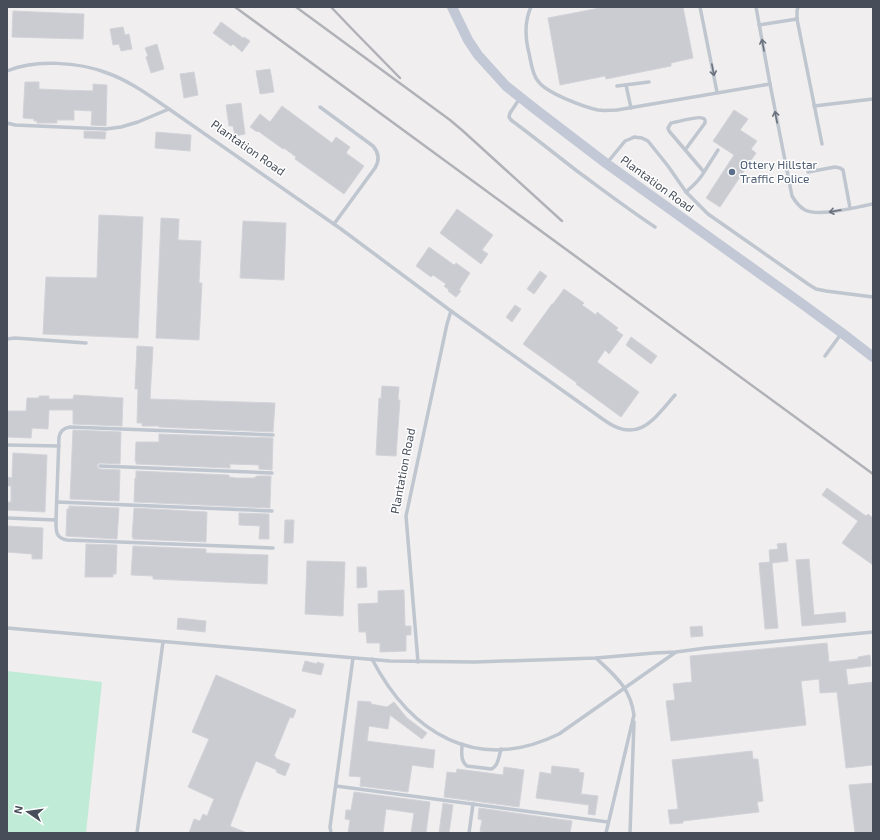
<svg xmlns="http://www.w3.org/2000/svg" width="880" height="840" font-family="'Exo 2',sans-serif">
<rect width="100%" height="100%" fill="#f0eeee"/>
<polygon fill="#bfebd7" points="7,671 102,682 86,833 7,833"/>
<g fill="#cbccd2" stroke="#d2d3d9">
<polygon points="605,7 683,7 693,58 671,63 671,66 606,79 605,76 560,85 548,18"/>
<polygon points="13,11 84,14 83,39 12,37"/>
<polygon points="221,22 243,38 244,37 250,41 242,52 233,44 231,46 213,33"/>
<polygon points="123,27 125,35 129,34 132,49 121,51 119,44 113,45 110,29"/>
<polygon points="157,44 164,69 151,73 146,57 148,56 145,48"/>
<polygon points="270,69 274,92 260,94 256,71"/>
<polygon points="194,72 198,95 184,98 180,74"/>
<polygon points="25,82 39,82 39,89 62,90 93,91 93,84 107,85 106,126 91,125 92,111 74,110 74,120 57,120 57,123 37,123 37,121 34,121 34,119 23,118"/>
<polygon points="241,103 245,134 235,136 233,126 229,126 226,105"/>
<polygon points="282,106 332,143 336,137 350,147 346,153 364,166 344,194 295,159 296,157 284,148 283,149 258,131 257,132 250,127 260,114 270,122"/>
<polygon points="734,110 748,119 740,130 757,141 751,149 756,153 720,207 706,198 734,155 713,141"/>
<polygon points="84,131 106,132 105,139 84,138"/>
<polygon points="156,132 191,135 190,151 155,148"/>
<polygon points="457,209 493,235 482,250 488,254 481,264 440,233"/>
<polygon points="99,215 143,217 138,338 43,334 46,277 97,278"/>
<polygon points="161,218 179,219 178,240 201,241 199,283 202,283 199,340 156,338"/>
<polygon points="243,221 286,223 284,280 240,278"/>
<polygon points="429,247 454,265 456,263 470,273 459,290 461,291 456,297 448,291 449,290 444,286 446,284 433,275 431,277 416,266"/>
<polygon points="540,271 547,276 534,294 527,289"/>
<polygon points="564,289 584,303 582,305 596,315 597,312 618,328 616,330 623,335 609,354 605,350 597,362 639,392 621,417 576,384 577,383 523,344 552,304 553,304"/>
<polygon points="515,305 521,309 512,322 506,317"/>
<polygon points="631,337 657,356 651,364 626,345"/>
<polygon points="137,346 153,347 150,399 275,403 273,432 159,427 159,426 142,426 142,423 137,423 138,389 135,389"/>
<polygon points="382,386 399,387 398,400 400,400 396,456 376,455 379,398 381,399"/>
<polygon points="74,395 123,398 122,426 73,424 73,410 49,410 48,429 32,428 31,438 7,437 8,411 26,411 27,398 39,398 39,396 49,396 49,399 73,399"/>
<polygon points="73,430 121,432 120,464 100,463 98,464 97,466 98,468 100,469 120,470 119,501 70,499"/>
<polygon points="159,434 273,438 272,470 259,469 259,465 230,464 230,468 136,464 136,461 135,461 136,442 159,442"/>
<polygon points="13,453 47,455 45,512 7,510 7,502 11,502 11,486 7,486 7,477 12,478"/>
<polygon points="136,471 229,475 229,477 236,478 254,478 257,476 271,476 270,505 270,508 134,502 135,478 136,478"/>
<polygon points="827,488 866,516 868,514 873,518 873,565 842,543 858,521 822,495"/>
<polygon points="69,506 119,508 117,539 66,536 67,509 69,509"/>
<polygon points="134,508 207,512 206,542 133,539 133,537 132,537"/>
<polygon points="239,513 269,514 269,539 259,539 260,526 239,525"/>
<polygon points="285,520 294,520 293,543 284,543"/>
<polygon points="7,526 43,528 42,559 32,559 32,554 7,552"/>
<polygon points="786,543 788,561 772,563 778,628 765,629 759,563 770,562 769,550 778,549 777,544"/>
<polygon points="86,544 117,545 116,574 113,574 113,577 85,577"/>
<polygon points="133,546 206,549 206,553 268,555 267,584 153,579 153,576 131,575"/>
<polygon points="809,559 814,615 845,612 846,622 802,626 796,560"/>
<polygon points="307,561 345,562 343,616 305,614"/>
<polygon points="357,567 366,567 367,587 357,588"/>
<polygon points="404,590 405,626 411,626 411,635 406,635 406,651 380,652 380,643 367,643 366,632 359,632 358,604 378,603 378,591"/>
<polygon points="178,618 206,621 205,632 177,629"/>
<polygon points="702,626 703,636 691,637 690,627"/>
<polygon points="827,643 829,662 858,659 858,657 870,655 871,666 846,669 848,685 873,682 873,765 846,768 837,692 820,693 819,679 801,681 806,725 671,741 666,701 675,700 673,684 692,682 690,656"/>
<polygon points="305,661 317,664 317,662 324,664 321,675 302,671"/>
<polygon points="216,675 296,710 293,718 290,717 274,756 276,757 275,758 290,764 285,776 276,772 277,770 256,761 239,802 239,803 230,826 247,833 189,833 194,819 200,821 203,814 207,816 214,799 188,787 209,739 192,732"/>
<polygon points="358,701 371,702 371,704 387,707 394,702 407,718 427,733 422,739 390,715 388,729 369,726 367,741 435,750 433,768 412,765 408,792 360,786 361,777 349,776"/>
<polygon points="752,751 753,759 758,759 763,801 757,802 759,812 683,821 683,823 670,824 668,810 678,809 672,760"/>
<polygon points="552,766 579,769 579,772 584,773 581,794 598,796 595,815 588,814 589,805 536,798 540,772 551,774"/>
<polygon points="504,767 524,770 519,807 444,797 447,772 456,773 457,769 503,775"/>
<polygon points="873,783 873,833 855,833 849,785"/>
<polygon points="354,792 430,802 426,833 411,833 414,813 386,809 383,833 348,833 350,820 345,819 346,810 351,810"/>
<polygon points="443,803 453,805 449,833 439,833"/>
<polygon points="479,808 572,821 570,833 482,833 482,832 480,831 482,820 478,819"/>
</g>
<g fill="none" stroke-linecap="round" stroke-linejoin="round">
<g stroke="#bfc6cf" stroke-width="3.5">
<path d="M531,7c-6,13 -6,28 -3,42 3,10 3,24 10,32 8,12 46,26 60,29 7,1 12,0 19,0l153,-26"/>
<polyline points="700,7 717,92"/>
<path d="M756,7l14,77 22,112c3,5 7,11 13,14 15,7 51,-3 68,-6"/>
<polyline points="798,7 797,11 797,19 822,144"/>
<polyline points="759,25 797,19"/>
<path d="M7,71c28,-12 72,-9 100,2 21,7 43,23 62,36l172,120 110,82 153,109c34,25 50,-1 71,-25"/>
<polyline points="626,85 631,108"/>
<polyline points="617,86 649,82"/>
<path d="M520,98l-10,15 -1,4 2,3c23,17 44,34 66,51 26,19 51,38 78,56"/>
<polyline points="814,106 873,99"/>
<path d="M320,107l53,39c6,7 7,14 2,22l-41,56"/>
<polyline points="7,123 15,125 106,129 121,127 138,122 169,109"/>
<path d="M685,150l20,-27c0,-3 1,-4 -3,-5 -4,-2 -25,4 -31,5l-3,5 1,3 35,41c-4,8 -11,14 -18,20"/>
<polyline points="607,163 625,141 630,139 634,137 642,138 648,141 668,166 686,192 708,214 808,284 816,289 826,291 873,297"/>
<polyline points="704,172 718,150"/>
<polyline points="808,172 835,167 840,168 843,170 850,208"/>
<polyline points="7,339 15,338 86,343"/>
<polyline points="825,356 841,334"/>
<polyline points="7,445 59,446"/>
<polyline points="100,466 272,473"/>
<polyline points="57,502 272,511"/>
<path d="M7,518l49,2c0,10 -1,18 11,20l206,8"/>
<path d="M56,520l3,-83c1,-6 5,-9 11,-10l203,8"/>
<polyline points="7,628 390,661 475,662 596,658 654,653 676,652 706,648 873,632"/>
<path d="M596,658c19,18 34,29 38,57l-28,118"/>
<path d="M372,659c39,75 105,115 187,75l117,-82"/>
<polyline points="418,662 406,516 447,324 451,311"/>
<path d="M462,744c0,7 -2,17 5,22l24,3c7,-2 8,-13 10,-20"/>
<polyline points="336,786 608,822"/>
<polyline points="137,833 163,642"/>
<polyline points="331,833 330,827 353,658"/>
<polyline points="469,833 473,804"/>
<polyline points="630,833 634,722"/>
</g>
<polyline stroke="#c2c8d5" stroke-width="10" points="452,7 468,40 478,55 506,86 535,109 607,164 801,303 842,333 873,357"/>
<g stroke="#b0b2b8" stroke-width="2.5">
<polyline points="235,7 873,474"/>
<polyline points="296,7 450,120 463,131 562,221"/>
<polyline points="331,7 354,31 400,78"/>
</g>
</g>
<defs><path id="oneway-shaft" d="M-6 0H5M1.5-3L5.5 0L1.5 3" fill="none" stroke-width="1.6" stroke-linecap="round" stroke-linejoin="round"/></defs>
<g stroke="#6b727d">
<use href="#oneway-shaft" transform="translate(763 45) rotate(-100)"/>
<use href="#oneway-shaft" transform="translate(713 70) rotate(79)"/>
<use href="#oneway-shaft" transform="translate(776 117) rotate(-101)"/>
<use href="#oneway-shaft" transform="translate(835 211) rotate(170)"/>
</g>
<circle fill="#5c6f8a" stroke="#fff" stroke-width="1.5" cx="732" cy="172" r="4"/>
<g text-anchor="middle" stroke-width="3" stroke-linejoin="round" paint-order="stroke">
<g font-size="12" fill="#474e5a" stroke="#fff">
<text transform="translate(248 148) rotate(35)" y="4">Plantation Road</text>
<text transform="translate(657 184) rotate(36)" y="4">Plantation Road</text>
<text transform="translate(403 471) rotate(-79)" y="4">Plantation Road</text>
</g>
<g font-size="12" fill="#4e5e75" stroke="#fff" text-anchor="start">
<text x="740" y="169">Ottery Hillstar<tspan x="740" dy="14">Traffic Police</tspan></text>
</g>
</g>
<rect width="880" height="840" fill="none" stroke="#474e5a" stroke-width="16"/>
<g transform="translate(28 812) rotate(283)" stroke="#ffffff" stroke-width="3" paint-order="stroke">
<path d="M0-3L7 15L0 10L-7 15Z" fill="#474e5a"/>
<text y="-6" font-size="11" font-weight="bold" text-anchor="middle" fill="#474e5a">N</text>
</g>
</svg>
